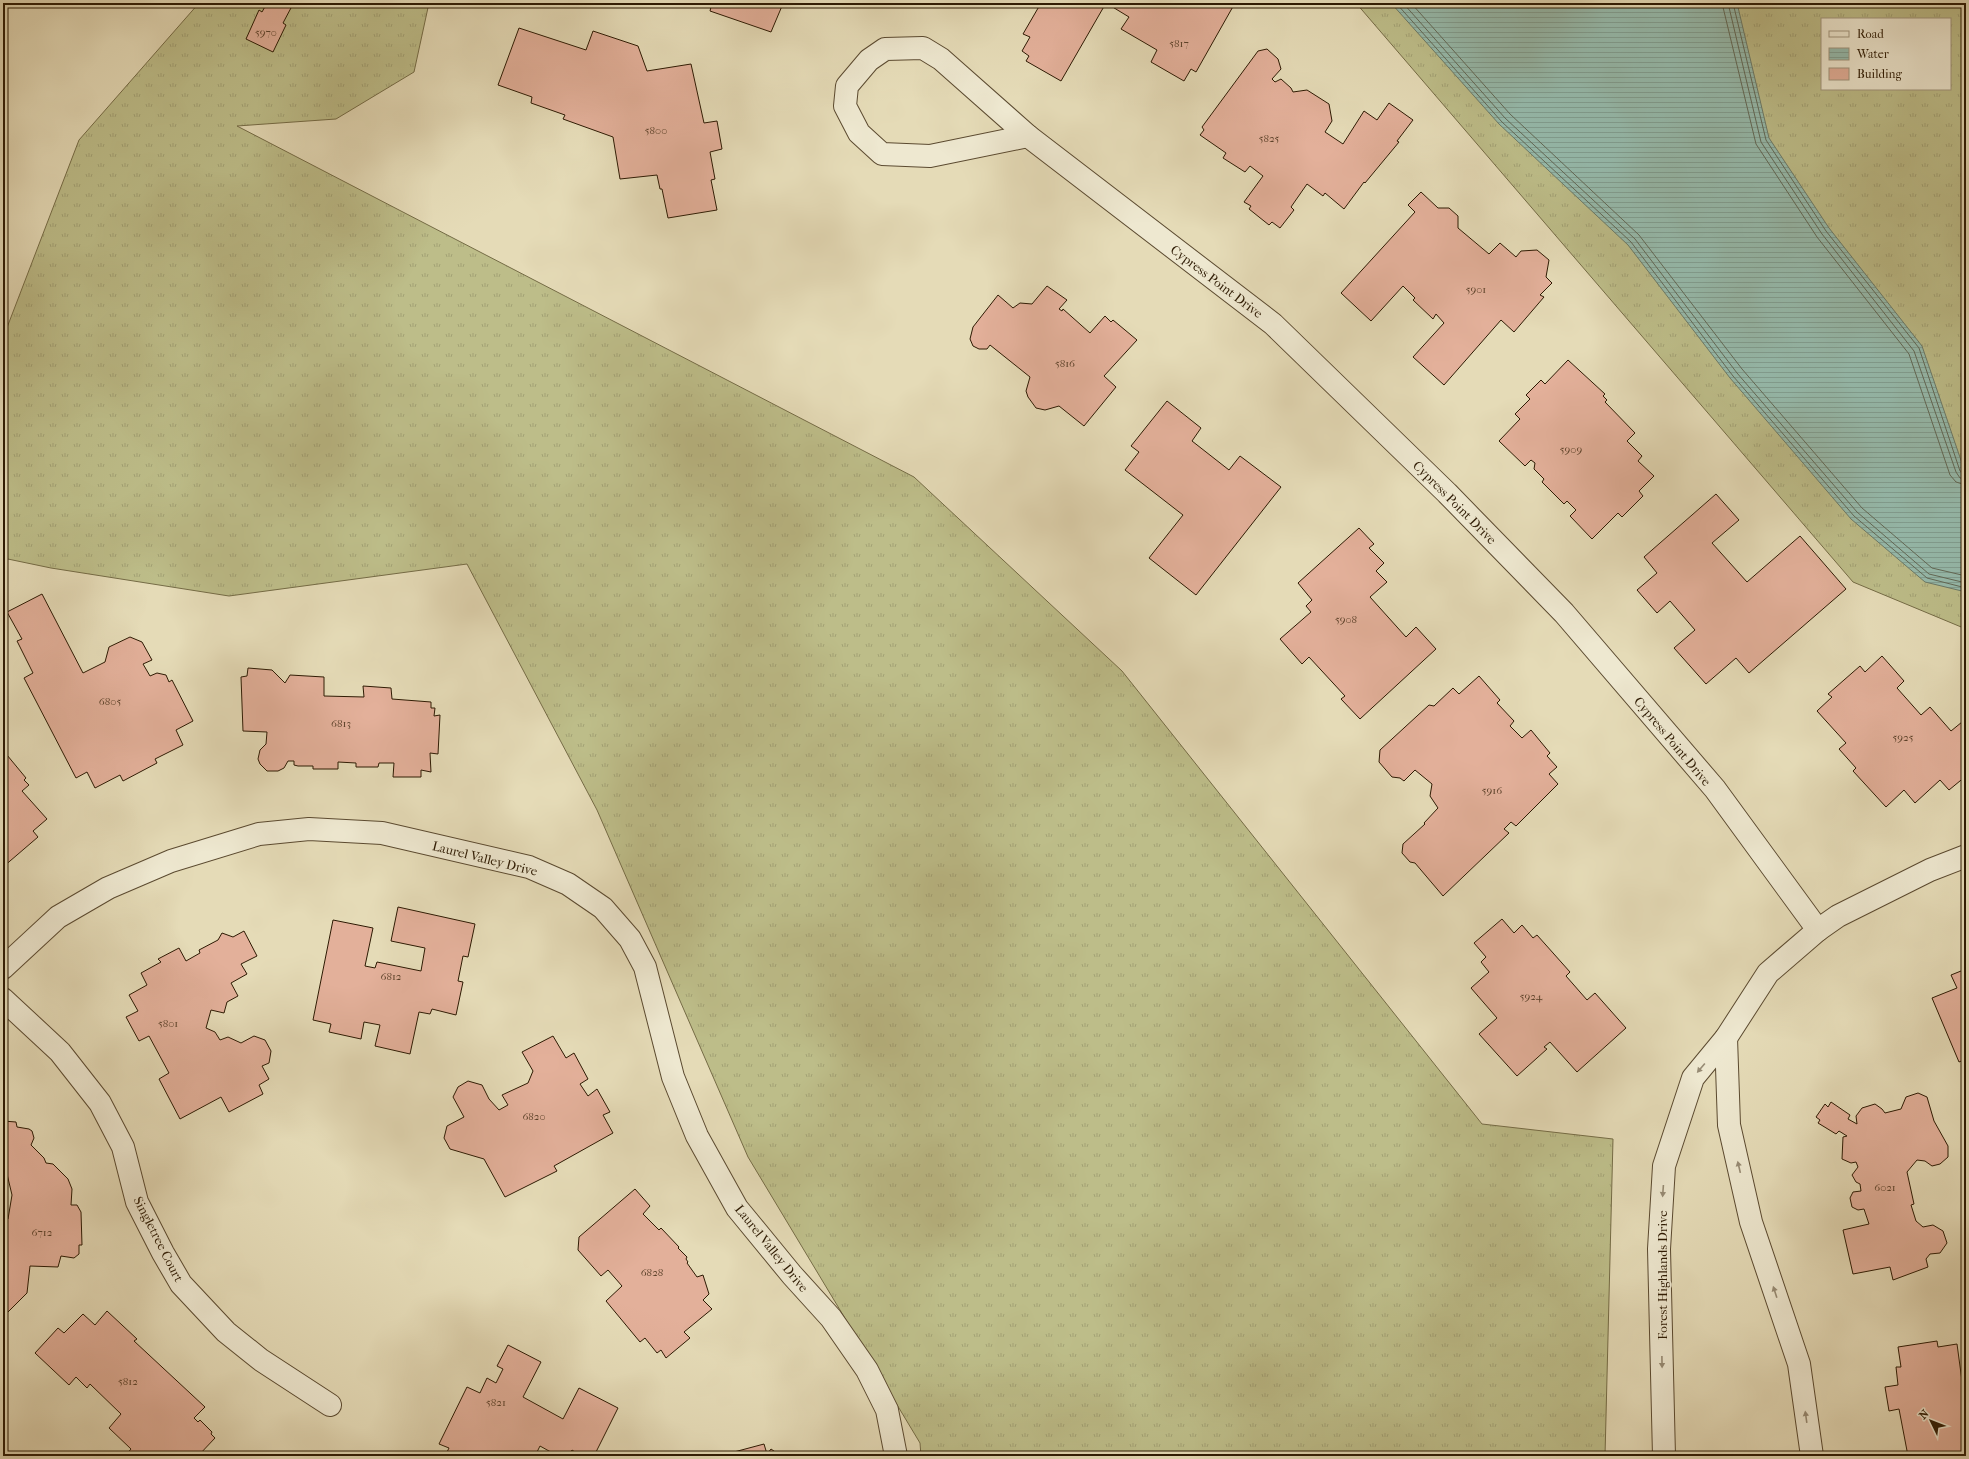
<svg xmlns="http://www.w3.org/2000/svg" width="1969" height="1459" font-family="'IM FELL French Canon',serif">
<defs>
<pattern id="grass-tufts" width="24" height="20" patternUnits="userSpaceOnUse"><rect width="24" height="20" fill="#bdbd89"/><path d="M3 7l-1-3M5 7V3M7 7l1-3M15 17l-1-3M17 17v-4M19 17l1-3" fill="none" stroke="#a3a275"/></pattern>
<pattern id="water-rules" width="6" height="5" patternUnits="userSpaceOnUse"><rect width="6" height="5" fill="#96bbad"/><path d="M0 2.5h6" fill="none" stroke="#82a093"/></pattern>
</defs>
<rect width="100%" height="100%" fill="#e5dbb7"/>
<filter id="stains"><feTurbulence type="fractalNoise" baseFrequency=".005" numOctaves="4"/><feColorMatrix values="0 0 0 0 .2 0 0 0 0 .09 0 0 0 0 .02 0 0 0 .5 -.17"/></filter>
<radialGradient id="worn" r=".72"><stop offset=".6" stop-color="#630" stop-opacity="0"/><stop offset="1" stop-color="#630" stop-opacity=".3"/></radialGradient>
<g fill="url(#grass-tufts)" stroke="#756c46" fill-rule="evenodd">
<polygon points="199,3 429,3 414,72 336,119 237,126 914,477 1122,671 1482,1124 1613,1139 1605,1456 921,1456 920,1443 748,1157 597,810 467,564 229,596 51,568 3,558 3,338 79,140"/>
<path d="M1356,3h610v626l-113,-47zM1822,19h128v70h-128z"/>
</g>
<polygon fill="url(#water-rules)" stroke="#6c7b69" points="1391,3 1737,3 1769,138 1829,228 1922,346 1966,475 1966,592 1925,582 1851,519 1730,378 1628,245 1499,124"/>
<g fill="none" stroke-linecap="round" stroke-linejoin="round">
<g stroke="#626a58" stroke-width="1">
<polyline points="1396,3 1502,122 1631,242 1733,376 1854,516 1927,578 1966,588"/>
<polyline points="1403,3 1505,118 1635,239 1737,373 1857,512 1929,574 1966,583"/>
<polyline points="1411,3 1510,114 1639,235 1742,369 1862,508 1932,568 1966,576"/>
<polyline points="1722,3 1756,144 1817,237 1909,354 1950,475 1956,482 1966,485"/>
<polyline points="1728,3 1761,142 1822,234 1914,351 1956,472 1960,478 1966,479"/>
<polyline points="1733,3 1766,140 1826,231 1919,348 1960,471 1966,474"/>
</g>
</g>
<g fill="#e3b09a" stroke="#2d1a03">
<polygon points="267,3 287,3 292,6 283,23 286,25 273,52 246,39 259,10 262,12"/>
<polygon points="712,3 774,3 782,6 771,32 710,11"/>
<polygon points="1041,3 1235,3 1196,72 1191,69 1184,81 1151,62 1157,50 1121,29 1129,17 1106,3 1061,81 1026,61 1029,56 1022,51 1030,37 1023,34"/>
<polygon points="519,28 586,50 593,31 638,46 647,71 691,64 704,123 717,121 722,149 710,152 715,179 711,180 717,210 668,218 662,189 660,189 657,175 620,179 613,137 563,119 565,115 531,103 532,97 498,85"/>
<polygon points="1267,49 1278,59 1281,69 1272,79 1275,82 1281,79 1291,88 1293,92 1307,90 1329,104 1332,121 1325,132 1343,144 1364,111 1377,120 1389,103 1413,120 1397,141 1399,142 1365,183 1364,182 1344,209 1325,193 1323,196 1307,184 1291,207 1294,210 1280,228 1272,222 1269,225 1249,209 1251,206 1244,202 1263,176 1250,166 1245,172 1223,158 1226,153 1200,135 1204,130 1202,127 1258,51"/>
<polygon points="1421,192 1438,208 1449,208 1458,216 1458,228 1489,254 1500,243 1516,257 1521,251 1537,250 1549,260 1546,277 1552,283 1540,295 1544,297 1514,332 1501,320 1444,385 1413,357 1444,323 1436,314 1433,319 1413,300 1415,298 1403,286 1371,321 1341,293 1415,212 1408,205"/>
<polygon points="1047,286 1067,300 1059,309 1062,311 1063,309 1090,333 1105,316 1111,322 1113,320 1137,340 1104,376 1116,387 1084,426 1059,406 1045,410 1036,408 1028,397 1026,391 1030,377 990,345 987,349 979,349 973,346 970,339 973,327 998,295 1013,308 1020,303 1032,304"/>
<polygon points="1568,360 1605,394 1603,396 1607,400 1605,402 1635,433 1627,441 1642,456 1638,461 1654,476 1639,491 1643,496 1622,517 1618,513 1592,539 1570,516 1576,510 1567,501 1564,504 1542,482 1544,479 1534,469 1535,463 1531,460 1525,466 1499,441 1520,419 1515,414 1530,399 1526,395 1541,380 1545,384"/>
<polygon points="1167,401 1201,428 1192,441 1229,470 1240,456 1281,487 1196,595 1149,558 1183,515 1125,470 1139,452 1131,446"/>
<polygon points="1716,494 1739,520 1712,543 1747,582 1800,536 1846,589 1749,673 1736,658 1706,684 1674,648 1695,630 1670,601 1657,613 1637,590 1657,573 1644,557"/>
<polygon points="1359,528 1374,544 1369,548 1384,563 1376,571 1387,582 1370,597 1406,637 1416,627 1436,649 1360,719 1341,699 1345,696 1309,657 1302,664 1280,639 1311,612 1306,606 1312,600 1298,583"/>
<polygon points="42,594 83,673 105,662 109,647 130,637 142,642 152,660 143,664 150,676 157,673 166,675 169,682 172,680 193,721 176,730 183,745 155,759 157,763 123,781 120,775 95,788 87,772 76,778 24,678 33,673 17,641 22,639 7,612"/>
<polygon points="1882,656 1904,681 1897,688 1921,715 1930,707 1951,731 1962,722 1966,727 1966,767 1962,771 1966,776 1949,790 1940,780 1915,803 1904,790 1886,807 1853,771 1856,768 1839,749 1846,743 1817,711 1832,697 1828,694 1860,666 1865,672"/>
<polygon points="248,668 272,670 285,683 290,675 324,677 324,696 364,697 363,686 391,688 392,699 431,702 431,708 435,708 434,716 440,715 438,754 430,753 431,772 421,770 421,777 393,777 394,763 379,763 378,767 356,767 356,763 338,762 338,769 313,769 313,766 298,766 294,765 294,761 288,761 284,768 278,771 267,771 260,764 258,759 260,750 266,744 267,732 243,731 241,677 247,676"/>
<polygon points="1479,676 1500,700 1497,703 1514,721 1510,726 1522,738 1531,730 1550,753 1547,756 1557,767 1549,774 1558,784 1516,826 1511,822 1504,829 1509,833 1443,896 1415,863 1410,862 1402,853 1403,844 1425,824 1424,823 1438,808 1430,796 1432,784 1415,770 1404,781 1400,778 1392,777 1379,762 1380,750 1429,705 1434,706 1453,688 1459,694"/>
<polygon points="7,755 26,778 24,780 29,785 22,791 47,819 33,831 38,837 3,867 3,758"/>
<polygon points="398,907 475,924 468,957 463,956 458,981 463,982 456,1015 432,1009 430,1014 419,1012 410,1054 375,1046 380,1025 364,1022 361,1039 329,1032 331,1024 313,1020 333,920 373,928 365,966 375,968 377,962 421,971 425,948 391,941"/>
<polygon points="1502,919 1514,933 1522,925 1533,938 1537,935 1570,972 1566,976 1587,1000 1595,993 1626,1028 1577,1072 1550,1042 1544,1047 1547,1049 1517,1076 1479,1034 1497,1018 1471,988 1489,972 1481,962 1486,957 1474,943"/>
<polygon points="244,931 257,956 241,964 247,974 231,983 238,996 227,1002 224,1013 211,1010 206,1028 215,1032 220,1040 228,1037 241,1043 254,1036 265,1040 271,1051 269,1063 262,1066 269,1079 259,1085 263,1094 229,1112 221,1097 180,1119 159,1079 169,1073 149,1036 139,1041 126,1017 138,1011 129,995 147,985 141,973 161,962 158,959 179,948 186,961 200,953 199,950 218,940 222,933 233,937"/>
<polygon points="1966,969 1966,1059 1959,1062 1932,998 1957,988 1951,975"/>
<polygon points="553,1036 566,1058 574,1053 588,1079 580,1084 588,1096 597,1089 610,1112 603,1115 613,1133 554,1166 557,1171 505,1197 484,1159 450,1149 444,1138 447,1126 464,1117 453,1097 458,1087 468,1081 482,1085 489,1099 499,1110 508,1105 502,1095 528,1083 533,1071 522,1052"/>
<polygon points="1918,1093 1927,1097 1934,1121 1948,1146 1948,1157 1940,1164 1932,1166 1925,1161 1917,1160 1907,1172 1914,1204 1911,1205 1916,1221 1923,1227 1933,1225 1943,1231 1947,1243 1940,1253 1930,1254 1926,1259 1928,1267 1893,1280 1890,1267 1853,1274 1843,1230 1869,1224 1864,1209 1858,1210 1852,1207 1850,1198 1853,1192 1861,1191 1860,1184 1856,1182 1852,1175 1858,1167 1856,1162 1851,1163 1842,1159 1843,1137 1847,1136 1839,1131 1836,1134 1818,1123 1820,1120 1816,1117 1825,1104 1828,1107 1831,1102 1850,1115 1848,1119 1857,1124 1856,1116 1862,1108 1875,1104 1882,1109 1885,1113 1901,1109 1906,1097"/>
<polygon points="3,1121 16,1122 17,1127 29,1129 32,1131 34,1138 31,1145 44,1158 46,1163 53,1164 68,1179 72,1189 71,1205 77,1205 81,1212 82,1245 79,1245 79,1254 74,1258 61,1256 58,1267 30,1266 27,1293 3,1317 3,1219 8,1219 12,1195 7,1174 3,1174"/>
<polygon points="635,1189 650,1206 643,1214 659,1230 661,1228 679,1247 678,1248 687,1257 686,1259 688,1262 687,1263 697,1277 703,1275 709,1294 703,1300 712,1309 684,1332 690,1338 666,1358 661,1350 657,1353 645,1338 640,1342 606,1301 622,1286 608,1270 601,1276 578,1250 579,1237"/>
<polygon points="107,1311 137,1339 134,1341 205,1407 194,1418 198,1422 200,1420 212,1432 211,1434 215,1438 198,1456 125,1456 131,1449 109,1428 121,1414 90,1384 87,1388 76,1377 69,1385 35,1353 58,1328 64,1333 83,1314 95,1325"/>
<polygon points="1937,1341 1938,1347 1957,1344 1964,1396 1966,1396 1966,1456 1908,1456 1899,1409 1889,1411 1885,1387 1898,1385 1896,1367 1901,1367 1898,1347"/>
<polygon points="508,1345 541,1362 523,1397 563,1419 579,1388 618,1408 594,1456 581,1456 572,1450 568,1456 558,1456 540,1446 535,1456 445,1456 449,1448 439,1444 467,1387 480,1393 487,1378 496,1383 503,1369 497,1366"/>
<polygon points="764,1444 767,1454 771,1449 781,1456 719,1456"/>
</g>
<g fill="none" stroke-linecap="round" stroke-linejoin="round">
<defs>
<g id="minor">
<polygon points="923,48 941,59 1028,136 930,156 882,154 859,133 845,106 847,86 869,60 885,49"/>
<polyline points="1028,136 1273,324 1447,493 1564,613 1715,789 1818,930"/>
<polyline points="3,968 58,917 108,888 171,861 259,834 309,829 382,833 529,867 568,884 603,908 630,939 645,967 673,1077 697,1136 737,1208 792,1275 831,1318 867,1370 887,1410 896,1456"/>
<polyline points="3,999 60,1052 100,1103 123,1147 137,1202 163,1253 181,1284 226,1332 261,1360 330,1405"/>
<polyline points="1726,1038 1729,1125 1751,1222 1799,1364 1812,1456"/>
<polyline points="1664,1456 1659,1249 1664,1166 1693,1078 1726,1038 1768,973 1818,930 1838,916 1930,870 1966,856"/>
</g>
</defs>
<use href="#minor" stroke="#5b4a30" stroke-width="24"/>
<use href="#minor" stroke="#eee8d0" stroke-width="22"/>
</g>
<defs><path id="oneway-solid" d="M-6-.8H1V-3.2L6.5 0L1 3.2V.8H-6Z"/></defs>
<g fill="#978b74">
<use href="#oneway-solid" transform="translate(1701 1068) rotate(130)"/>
<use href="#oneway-solid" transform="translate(1739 1167) rotate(-103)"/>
<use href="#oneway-solid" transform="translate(1663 1191) rotate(94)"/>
<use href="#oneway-solid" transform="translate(1775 1292) rotate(-108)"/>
<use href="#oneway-solid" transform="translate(1662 1362) rotate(89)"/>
<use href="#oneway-solid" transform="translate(1806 1417) rotate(-98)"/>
</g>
<g text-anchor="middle" stroke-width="3.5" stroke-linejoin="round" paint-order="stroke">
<g font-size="11" fill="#5a4029">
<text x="266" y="36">5970</text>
<text x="1179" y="47">5817</text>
<text x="656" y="134">5800</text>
<text x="1269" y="142">5825</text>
<text x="1476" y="293">5901</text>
<text x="1065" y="367">5816</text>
<text x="1571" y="453">5909</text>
<text x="1346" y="623">5908</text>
<text x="110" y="705">6805</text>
<text x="341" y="727">6813</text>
<text x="1903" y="741">5925</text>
<text x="1492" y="794">5916</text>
<text x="391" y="980">6812</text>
<text x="1531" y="1000">5924</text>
<text x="168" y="1027">5801</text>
<text x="534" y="1120">6820</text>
<text x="1885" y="1191">6021</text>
<text x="42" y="1236">6712</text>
<text x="652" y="1276">6828</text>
<text x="128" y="1385">5812</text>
<text x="496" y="1406">5821</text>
</g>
<g font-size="13" fill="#2d1a03" stroke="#eee8d0">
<text transform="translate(1217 281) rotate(37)" y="5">Cypress Point Drive</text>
<text transform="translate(1455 502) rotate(45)" y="5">Cypress Point Drive</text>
<text transform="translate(1673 741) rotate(50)" y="5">Cypress Point Drive</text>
<text transform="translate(485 858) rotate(14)" y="5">Laurel Valley Drive</text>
<text transform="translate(159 1239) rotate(63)" y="5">Singletree Court</text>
<text transform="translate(772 1248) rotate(51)" y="5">Laurel Valley Drive</text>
<text transform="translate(1662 1275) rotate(-90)" y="5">Forest Highlands Drive</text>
</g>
</g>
<rect width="1969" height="1459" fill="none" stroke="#e5dbb7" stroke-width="16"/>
<rect x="4" y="4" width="1961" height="1451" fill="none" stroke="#2d1a03" stroke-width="2"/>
<rect x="8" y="8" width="1953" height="1443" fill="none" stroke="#2d1a03"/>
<rect x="1821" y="18" width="130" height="72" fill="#eee8d0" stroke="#a1967e"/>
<rect x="1829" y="31" width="20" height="6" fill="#eee8d0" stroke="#a1967e"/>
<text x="1857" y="38" font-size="12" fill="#2d1a03">Road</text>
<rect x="1829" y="48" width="20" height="12" fill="url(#water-rules)" stroke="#a1967e"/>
<text x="1857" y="58" font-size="12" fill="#2d1a03">Water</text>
<rect x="1829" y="68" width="20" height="12" fill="#e3b09a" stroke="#a1967e"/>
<text x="1857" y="78" font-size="12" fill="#2d1a03">Building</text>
<g transform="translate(1931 1421) rotate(313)" stroke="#eee8d0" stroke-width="3" paint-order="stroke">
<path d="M0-3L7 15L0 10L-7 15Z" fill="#2d1a03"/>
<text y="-6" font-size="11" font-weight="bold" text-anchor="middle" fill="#2d1a03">N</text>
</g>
<rect width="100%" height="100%" filter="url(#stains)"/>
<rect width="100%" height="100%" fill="url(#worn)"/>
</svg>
